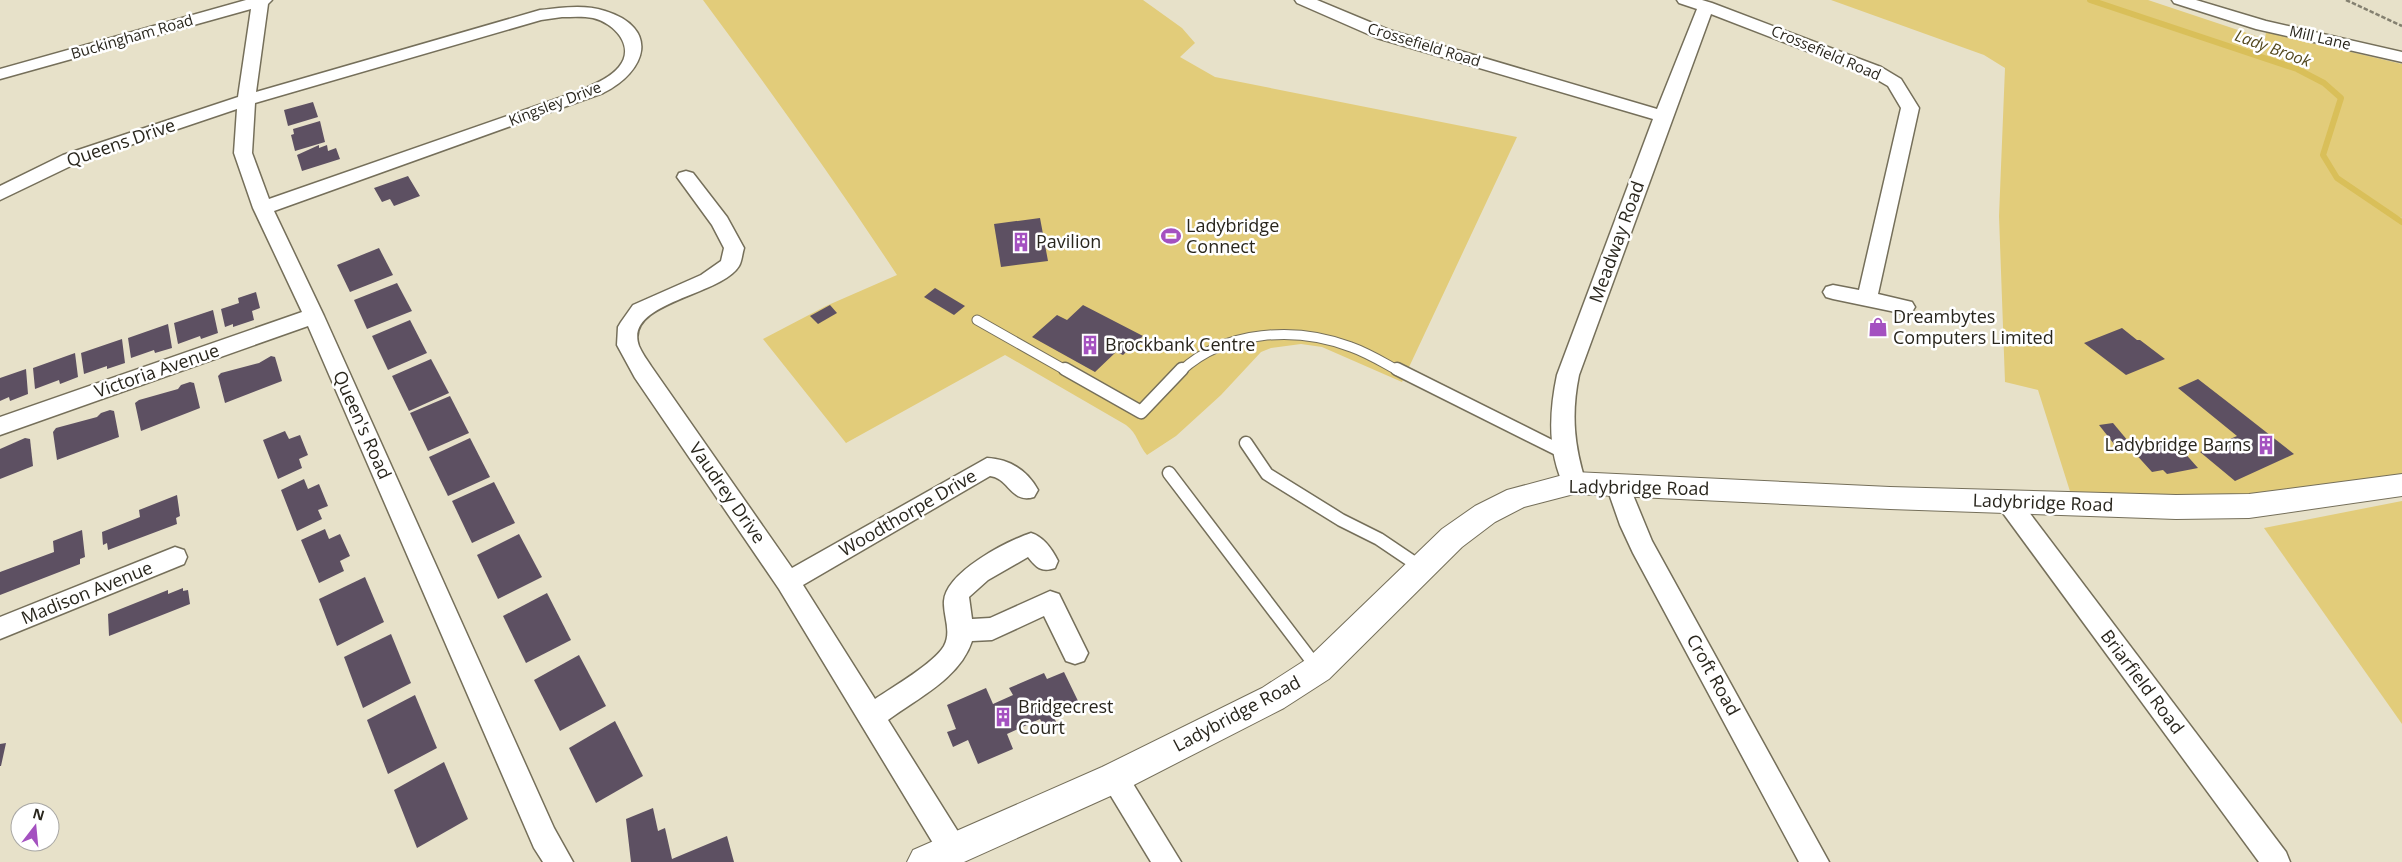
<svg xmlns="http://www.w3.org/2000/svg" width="2402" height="862" font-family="'Open Sans',sans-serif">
<rect width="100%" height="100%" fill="#e7e1c9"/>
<g fill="#e2cc7a">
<path d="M703,0h440l39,28 13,15 -15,14 35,20 302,60 -115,245 -80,-35 -21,-3 -30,4 -10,4 -40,43 -45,41 -29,19c-9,-10 -9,-21 -21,-30l-121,-70 -159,88 -83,-104 63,-33 71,-31c-62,-94 -127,-185 -194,-275z"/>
<polygon points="1831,0 2148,0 2265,39 2266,32 2402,64 2402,218 2381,209 2402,222 2402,485 2331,496 2074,504 2038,390 2005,382 1999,216 2005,68 1984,55"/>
<polygon points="2402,501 2402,724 2264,528"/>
</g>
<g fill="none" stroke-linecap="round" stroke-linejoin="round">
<polyline stroke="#d9bf59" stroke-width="6" points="2090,0 2297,69 2324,83 2341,98 2323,155 2337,178 2402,222"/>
</g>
<g fill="#5d5062">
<polygon points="313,102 318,117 288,126 284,110"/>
<polygon points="320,121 325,142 295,151 291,135 294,134 293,129"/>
<polygon points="319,145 319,148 327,145 328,151 336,148 340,159 302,171 297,155"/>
<polygon points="408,176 420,196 394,206 390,199 382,202 374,188"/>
<polygon points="1040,218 1048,261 1001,267 994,224"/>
<polygon points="379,248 393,275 350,292 337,265"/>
<polygon points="397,283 412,311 367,329 354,300"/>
<polygon points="935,288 965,306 954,315 924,297"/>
<polygon points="256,292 260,308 252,311 254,320 233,327 233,324 225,327 221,309 239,303 238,298"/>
<polygon points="830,305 837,313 818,324 810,316"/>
<polygon points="1083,305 1143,336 1123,355 1116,352 1095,372 1032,337 1057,315 1067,320"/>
<polygon points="213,310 218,333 201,339 200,336 178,344 174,323"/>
<polygon points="410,320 427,353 388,370 372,336"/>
<polygon points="168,324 172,348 155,353 154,350 131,358 128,338"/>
<polygon points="2122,328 2137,340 2140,340 2165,359 2126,375 2084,343"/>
<polygon points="122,339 125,363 107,369 107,366 84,374 81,353"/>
<polygon points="75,353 78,377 60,384 59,380 35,389 33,368"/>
<polygon points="271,356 275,357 282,381 225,403 218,376 221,373 259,363"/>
<polygon points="431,359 449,393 409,411 392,376"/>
<polygon points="26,369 28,394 10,401 9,397 0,401 0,378"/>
<polygon points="2198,379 2238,410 2294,454 2235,481 2200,452 2237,436 2178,388"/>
<polygon points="190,382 194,383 200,408 141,431 135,403 139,400 178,389 181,385"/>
<polygon points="450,396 469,433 428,451 410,413"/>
<polygon points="110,410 114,411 119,437 57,460 53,432 56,428 97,417 101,413"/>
<polygon points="2113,423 2128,441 2114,444 2099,425"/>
<polygon points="285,431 289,439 300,435 308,455 299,459 302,468 278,479 263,440"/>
<polygon points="25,438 30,439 33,466 0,479 0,449"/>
<polygon points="470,438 490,477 448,496 429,457"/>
<polygon points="2175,442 2198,468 2167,474 2163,470 2152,472 2132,450"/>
<polygon points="304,479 308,489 319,484 328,506 318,510 322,519 297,531 281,490"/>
<polygon points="494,482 515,523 472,543 452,501"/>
<polygon points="177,495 180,516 176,518 177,524 108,550 107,543 103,545 102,532 140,517 139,510"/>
<polygon points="325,529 329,539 340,534 350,556 340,561 344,571 319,583 301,540"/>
<polygon points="82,530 85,557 80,559 80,564 0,595 0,572 54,552 53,541"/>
<polygon points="519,534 542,577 498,599 477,555"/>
<polygon points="365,577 384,622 337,646 319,599"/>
<polygon points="183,588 183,591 188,590 190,604 109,636 108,614 168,590 168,594"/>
<polygon points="547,593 571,640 526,663 503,616"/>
<polygon points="391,634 411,683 363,708 344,657"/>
<polygon points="579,655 606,706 560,731 534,680"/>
<polygon points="1064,672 1079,703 1053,715 1057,724 1045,729 1040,719 1007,734 1013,749 978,764 968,740 953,747 947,732 956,729 947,705 986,688 993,704 1013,695 1009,688 1044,673 1047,679"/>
<polygon points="415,695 437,748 388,774 367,720"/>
<polygon points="615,721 643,776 596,803 569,748"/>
<polygon points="6,743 1,766 0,766 0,744"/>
<polygon points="444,762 468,819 417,848 394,790"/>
<polygon points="653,808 658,831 665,828 672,859 727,836 734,862 631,862 626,819"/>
</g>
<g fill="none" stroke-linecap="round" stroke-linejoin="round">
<defs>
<g id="lane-far1">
<polyline points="977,320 1067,371"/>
<path d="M1181,371c44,-41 115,-45 170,-24 17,6 33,16 48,24"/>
</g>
<g id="lane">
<polyline points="1065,369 1141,412 1182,369"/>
<polyline points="1397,369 1565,453"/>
<polyline points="1246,443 1267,474 1341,520 1379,539 1422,568"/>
<polyline points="1169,473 1318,669"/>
</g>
<g id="street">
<path d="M246,0h26l-4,4 -12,88 284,-82c22,-2 43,-6 65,1 55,17 42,60 -2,82l-329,118 50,105 230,512 19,34h-30l-9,-14 -226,-522 -308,109v-18l302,-105 -49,-104 -19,-55 3,-44 -160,54 -77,37v-14l63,-31 175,-58 13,-88 -251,70v-10zM562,17c10,0 21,-1 31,1 21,5 43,28 26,49 -10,12 -27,18 -40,24l-310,108 -17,-46 3,-50 286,-83z"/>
<path d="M1295,0h22l72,30 268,79 40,-100 -18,-6 -2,-3h25l10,3 169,64 20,12 18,29 -41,186 34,8 3,5 -3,5 -7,2 -72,-15 -7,-2 -3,-5 3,-5 7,-2 26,5 42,-182 -13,-22 -19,-11 -158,-61 -132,361c-8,39 -5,71 7,108l-4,7 -8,2 -8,-2c-19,-36 -17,-77 -9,-115l96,-256 -276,-81 -80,-35z"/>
<polygon points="2172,0 2196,0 2266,21 2402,52 2402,62 2256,29 2174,3"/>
<path d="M686,171l7,2 34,44 17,31c-2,6 -2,13 -5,18 -18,30 -116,36 -100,80 3,7 8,14 12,20l141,202 195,-110c22,1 40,12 51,32l-4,7c-23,7 -25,-19 -44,-21l-187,109 72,114c18,-12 59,-36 69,-53 8,-15 -1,-30 0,-45 2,-29 63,-60 87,-68 13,4 21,16 27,28l-3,7c-14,5 -19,-1 -27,-11l-40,23 -19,17 3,22 18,-1 60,-27 9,3 29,59 -4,8 -9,3 -9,-3 -22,-45 -52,24 -20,1c-12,37 -54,57 -84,79l74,118 4,10 -4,10 -10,4 -10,-4 -163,-269 -144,-211 -18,-33 1,-18 3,-5 12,-17 68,-30 20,-14 3,-13 -12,-23 -35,-48 2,-4z"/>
<polygon points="1618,476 1626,478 1652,541 1829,862 1799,862 1633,553 1620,525 1606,485 1610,478"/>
<polygon points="2008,493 2016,495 2286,852 2290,862 2259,862 2000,509 1996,502 2000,495"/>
<polygon points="175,547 184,550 187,557 184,564 0,639 0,617"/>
<polygon points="1114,765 1124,769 1181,862 1151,862 1100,778 1104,769"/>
</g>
<polygon id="secondary" points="1574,472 1890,487 2176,495 2249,494 2402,474 2402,496 2249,518 2176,519 1890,509 1574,494 1524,507 1495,522 1462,547 1329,679 1284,708 1126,789 964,862 907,862 913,850 1102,767 1262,688 1307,659 1442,529 1475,506 1507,490"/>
</defs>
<use href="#lane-far1" stroke="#756f5a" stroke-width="11"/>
<use href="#lane" stroke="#756f5a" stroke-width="15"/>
<use href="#street" stroke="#756f5a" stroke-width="3"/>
<use href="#secondary" stroke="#756f5a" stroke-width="2"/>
<polyline stroke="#848070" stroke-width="2.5" stroke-dasharray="4.5 2" stroke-linecap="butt" points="2346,0 2402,26"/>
<use href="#lane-far1" stroke="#fff" stroke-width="9"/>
<use href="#lane" stroke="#fff" stroke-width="12"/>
<use href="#street" fill="#fff" fill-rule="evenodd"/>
<use href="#secondary" fill="#fff" fill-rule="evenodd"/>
</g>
<defs>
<symbol id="stadium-bare" viewBox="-9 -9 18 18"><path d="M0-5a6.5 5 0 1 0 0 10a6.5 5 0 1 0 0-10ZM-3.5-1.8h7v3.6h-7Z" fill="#a451c0" stroke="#fff" stroke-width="2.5" paint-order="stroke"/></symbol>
<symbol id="building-bare" viewBox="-9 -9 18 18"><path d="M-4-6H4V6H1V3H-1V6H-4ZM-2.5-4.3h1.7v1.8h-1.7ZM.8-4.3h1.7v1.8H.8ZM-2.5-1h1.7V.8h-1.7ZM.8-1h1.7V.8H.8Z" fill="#a451c0" stroke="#fff" stroke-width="2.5" paint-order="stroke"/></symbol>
<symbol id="shop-bare" viewBox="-9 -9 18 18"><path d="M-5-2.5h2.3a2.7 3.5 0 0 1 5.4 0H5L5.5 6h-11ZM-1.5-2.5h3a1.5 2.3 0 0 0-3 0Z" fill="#a451c0" stroke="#fff" stroke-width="2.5" paint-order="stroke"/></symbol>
</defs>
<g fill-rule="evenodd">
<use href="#stadium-bare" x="1157" y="222" width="28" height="28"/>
<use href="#building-bare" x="1007" y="228" width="28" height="28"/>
<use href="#shop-bare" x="1864" y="313" width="28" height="28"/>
<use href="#building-bare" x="1076" y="331" width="28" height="28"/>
<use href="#building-bare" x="2252" y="431" width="28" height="28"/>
<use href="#building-bare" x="989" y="703" width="28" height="28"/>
</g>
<g text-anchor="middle" stroke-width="5" stroke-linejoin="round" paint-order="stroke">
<g font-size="15" fill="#29261d" stroke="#fff">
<text transform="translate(132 37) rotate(-16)" y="5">Buckingham Road</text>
<text transform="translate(2320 38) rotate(13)" y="5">Mill Lane</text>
<text transform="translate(1424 45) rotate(17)" y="5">Crossefield Road</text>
<text transform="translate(1826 53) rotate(23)" y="5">Crossefield Road</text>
<text transform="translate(555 104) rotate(-21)" y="5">Kingsley Drive</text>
</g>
<g font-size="16" font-style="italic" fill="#54491f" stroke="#fff">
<text transform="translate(2273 48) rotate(20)" y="6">Lady Brook</text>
</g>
<g font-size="18" fill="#29261d" stroke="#fff">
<text transform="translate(121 143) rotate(-19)" y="6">Queens Drive</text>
<text transform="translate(1617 242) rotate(-70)" y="6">Meadway Road</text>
<text transform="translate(157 371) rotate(-19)" y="6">Victoria Avenue</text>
<text transform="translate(362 425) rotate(66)" y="6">Queen's Road</text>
<text transform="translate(1639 488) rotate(1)" y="6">Ladybridge Road</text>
<text transform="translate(727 493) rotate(55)" y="6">Vaudrey Drive</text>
<text transform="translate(2043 503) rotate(2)" y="6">Ladybridge Road</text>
<text transform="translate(908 513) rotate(-30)" y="6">Woodthorpe Drive</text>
<text transform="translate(87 593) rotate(-22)" y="6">Madison Avenue</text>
<text transform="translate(1713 675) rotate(61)" y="6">Croft Road</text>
<text transform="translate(2142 682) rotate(53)" y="6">Briarfield Road</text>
<text transform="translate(1237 714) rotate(-28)" y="6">Ladybridge Road</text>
</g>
<g font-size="18" fill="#29261d" stroke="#fff" text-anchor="start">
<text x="1186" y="232">Ladybridge<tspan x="1186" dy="21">Connect</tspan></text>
<text x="1036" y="248">Pavilion</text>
<text x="1893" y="323">Dreambytes<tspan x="1893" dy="21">Computers Limited</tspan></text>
<text x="1105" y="351">Brockbank Centre</text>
<text x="2251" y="451" text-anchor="end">Ladybridge Barns</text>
<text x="1018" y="713">Bridgecrest<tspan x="1018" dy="21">Court</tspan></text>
</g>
</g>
<g transform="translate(35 827) rotate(16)"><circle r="24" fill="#ffffff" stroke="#a9a8a5"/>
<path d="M0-4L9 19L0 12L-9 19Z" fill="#a451c0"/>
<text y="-8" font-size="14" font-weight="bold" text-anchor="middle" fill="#29261d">N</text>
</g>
</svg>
